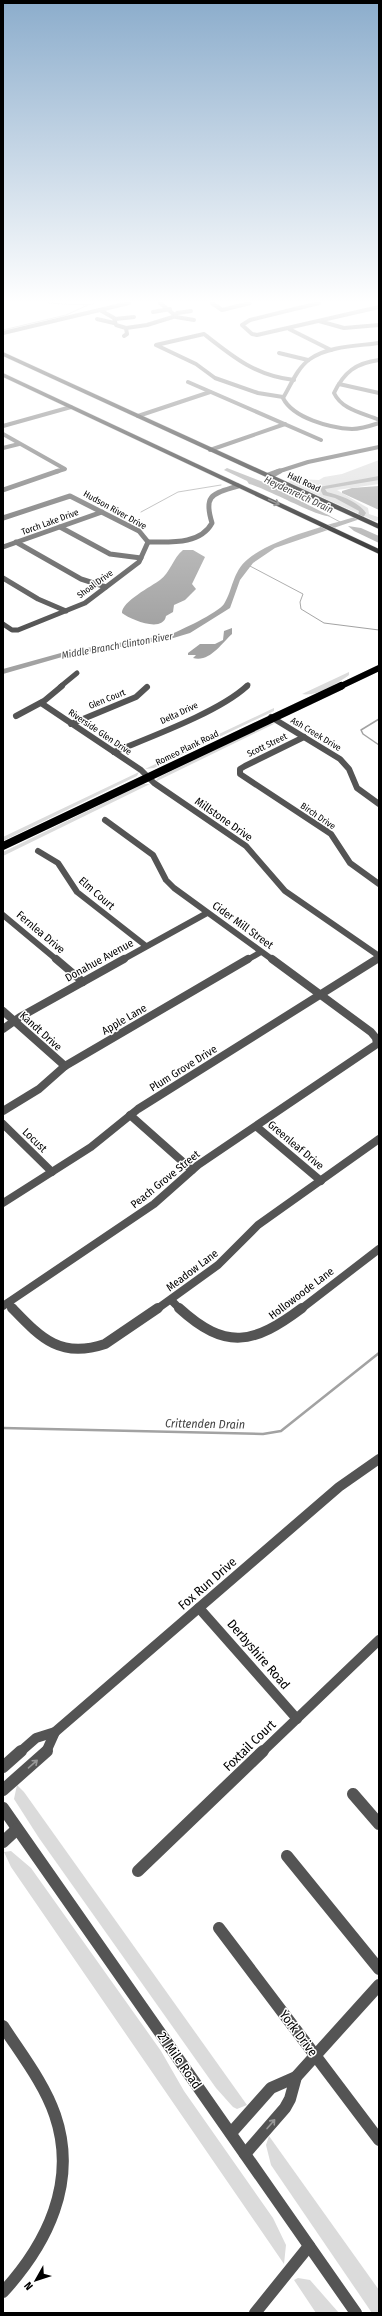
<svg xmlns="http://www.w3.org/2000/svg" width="382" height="2316" font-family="'Fira Sans Condensed',sans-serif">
<rect width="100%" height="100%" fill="#fff"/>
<g fill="#dbdbdb">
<polygon points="379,460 379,484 337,490 368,508 369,514 378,517 379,520 375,521 288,482 296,479 319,480 324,477 342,474"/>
<path d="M349,672v3c-11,8 -33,22 -47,19z"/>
<polygon points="274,708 274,711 154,768 145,769"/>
<polygon points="276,723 157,781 156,780 159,777 269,724"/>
<polygon points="139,772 137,776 3,841 3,837"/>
<polygon points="143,784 150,784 3,856 3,852"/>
<polygon points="17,1785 24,1792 247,2105 237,2109 233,2107 216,2088 39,1838 14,1799"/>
<polygon points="11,1851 31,1868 161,2051 184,2091 273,2218 286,2245 284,2264 11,1867 4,1852"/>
<polygon points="269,2136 379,2290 379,2313 372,2313 271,2165 266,2145"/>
<polygon points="298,2278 310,2280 339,2313 316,2313 294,2280"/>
</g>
<g fill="#a2a2a2">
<path d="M227,468l36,14 67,34c-9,3 -66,-29 -81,-32l-2,-3 -23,-11z"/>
<polygon points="379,486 379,510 342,493 342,491 352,488"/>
<polygon points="348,526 361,528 379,536 379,543 354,531"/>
<path d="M183,550h10l12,7 -13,27 4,5 -11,11 -11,5 -1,7 -7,4c-3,17 -35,4 -44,-3 -1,-11 30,-27 38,-33 10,-7 13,-22 23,-30z"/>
<path d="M232,628v6c-10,9 -23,29 -39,24l3,-3h-8v-2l12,-9h15l8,-4 1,-9z"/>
</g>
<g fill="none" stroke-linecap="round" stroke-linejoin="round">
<g stroke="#a2a2a2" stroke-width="1">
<polyline points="46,303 88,305 95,303"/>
<polyline points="3,330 66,315 88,305"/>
<polyline points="141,512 178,492 221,485"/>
<polyline points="327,515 342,523"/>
<polyline points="248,565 303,594 300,602 301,609 324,623 379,630"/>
</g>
<polyline stroke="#a2a2a2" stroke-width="1.5" points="379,719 361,730 363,734 379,745"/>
<polyline stroke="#a2a2a2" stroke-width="2.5" points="3,1428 263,1434 281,1431 379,1353"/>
<path fill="#a2a2a2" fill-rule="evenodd" d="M379,476v4l-54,9 2,3c13,3 32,10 39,21l-3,5 -88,30 -22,15 -13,17 -10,28 -40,25 -20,6 -101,16 -66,19v-5l65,-18 101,-16c10,-4 49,-22 55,-31 9,-14 8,-32 24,-45 26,-21 78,-33 110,-43l1,-5 -24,-13 -12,-3 -4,-8z"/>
<defs>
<polyline id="major-far1" points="339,687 379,668"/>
<polyline id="major" points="3,846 341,686"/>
<g id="highway">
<polygon points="3,352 379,524 379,529 3,356"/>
<polygon points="3,373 379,549 379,554 3,377"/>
</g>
</defs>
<use href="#major-far1" stroke="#dbdbdb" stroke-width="6"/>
<use href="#major" stroke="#dbdbdb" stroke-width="8"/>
<use href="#highway" stroke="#dbdbdb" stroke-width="1"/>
<g stroke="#545454" stroke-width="4">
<polyline points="212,303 222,310 250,303"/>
<polyline points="319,303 250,320 242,325 252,334 257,335 379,307"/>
<polyline points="100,310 114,318 116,325 126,328 127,334 124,336"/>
<polyline points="153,312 170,309"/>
<polyline points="177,313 191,311"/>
<polyline points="176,317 194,320"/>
<polyline points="97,319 114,323"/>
<polyline points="115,319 134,317"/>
<polyline points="319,321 344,328 379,325"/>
<polyline points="126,328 147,325 176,316 160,303"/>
<polyline points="289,329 331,350"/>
<polyline points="3,333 129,303"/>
<path d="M379,343c-22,3 -51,3 -69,16 -13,9 -19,26 -27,39 10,20 47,30 69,31 9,0 18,-3 27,-6"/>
<polyline points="279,353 308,360"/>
<path d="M379,360c-23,3 -35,12 -45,33 8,17 29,20 45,27"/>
<polyline points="188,382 321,440"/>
<polyline points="339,384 379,393"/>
<path d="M283,397l-25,-4 -43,-15 -19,-14 -40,-19 48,-11c29,23 52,42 90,46"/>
<polyline points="138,416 210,392"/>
<polyline points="3,426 71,407"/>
<polyline points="3,434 65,469 55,472"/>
<polyline points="3,448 19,444"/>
<polyline points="210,450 285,424"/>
<polyline points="283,470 308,462 379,447"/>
<polyline points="276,472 283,470 278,472"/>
</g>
<g stroke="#545454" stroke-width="5">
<polyline points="268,475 279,471"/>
<polyline points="271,476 280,471"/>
<polyline points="3,490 58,471"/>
<polyline points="3,518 70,496 139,531 148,542"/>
<polyline points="60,527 110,554 141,558"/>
<polyline points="16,542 81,579 106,587"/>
<path d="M148,542c22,0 52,3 64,-19 -9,-29 1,-29 26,-37"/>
<polyline points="3,547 102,512"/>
<polyline points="3,578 38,599 66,611"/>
<polyline points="3,624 12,630 18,630 85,603 139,562 148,542"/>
<polyline points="60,687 77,673"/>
<polyline points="246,687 248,685"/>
</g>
<g stroke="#545454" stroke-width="6">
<polyline points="41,703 141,770 154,783 246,846 285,891 379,956"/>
<polyline points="16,716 44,701 62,686"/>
<polyline points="271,717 340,759 349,769 357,788 379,804"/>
<polyline points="71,724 136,697 147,687"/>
<polyline points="304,737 245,766 240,769 240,774 331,834 350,863 379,884"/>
<path d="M114,752c36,-15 105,-40 133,-66"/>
<polyline points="105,820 153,855 166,880 174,888 273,960"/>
<polyline points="38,851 58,863 77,892 146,946"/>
<polyline points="3,915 57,960"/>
<polyline points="122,960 207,913"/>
<polyline points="247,960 261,952"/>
<polyline points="375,960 379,958"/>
</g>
<g stroke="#545454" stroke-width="8">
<polyline points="56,959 83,982"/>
<polyline points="3,1011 65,1066"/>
<polyline points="3,1029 20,1017 124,959"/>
<polyline points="3,1111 39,1089 65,1066 248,959"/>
<polyline points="130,1115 192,1170"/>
<polyline points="3,1124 52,1172"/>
<polyline points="257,1127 321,1181"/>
<polyline points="3,1203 91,1147 138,1109 377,959"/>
<polyline points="171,1300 180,1309"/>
<polyline points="8,1303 13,1309"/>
<polyline points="3,1306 154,1204 198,1165 377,1044 376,1038 371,1032 272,959"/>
<polyline points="157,1309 218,1265 258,1225 379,1139"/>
<polyline points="301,1309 379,1249"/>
</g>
<g stroke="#545454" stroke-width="10">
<path d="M12,1308c29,30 48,51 93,36l53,-36"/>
<path d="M179,1308c47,43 75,36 123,0"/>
<polyline points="199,1608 297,1719"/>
<polyline points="20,1752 36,1738 55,1732 339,1487 379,1459"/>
<polyline points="46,1752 55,1732"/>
<polyline points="262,1752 379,1640"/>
</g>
<g stroke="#545454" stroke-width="12">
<polyline points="3,1767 21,1751"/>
<polyline points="3,1790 47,1751"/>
<polyline points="353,1794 379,1824"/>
<polyline points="3,1808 356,2313"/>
<polyline points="3,1842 17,1829"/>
<polyline points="287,1856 379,1969"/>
<polyline points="138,1871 263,1751"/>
<polyline points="219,1928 379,2140"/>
<path d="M3,2026c18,28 41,57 52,89 23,67 -8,129 -52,177"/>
<polyline points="231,2133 271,2088 296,2077"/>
<polyline points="245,2154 285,2108 290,2099 296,2077 379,1985"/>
<polyline points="255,2313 309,2246"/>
</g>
<use href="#major-far1" stroke="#000" stroke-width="6"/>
<use href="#major" stroke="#000" stroke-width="8"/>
<use href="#highway" fill="#000" fill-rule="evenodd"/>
</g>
<defs><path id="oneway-shaft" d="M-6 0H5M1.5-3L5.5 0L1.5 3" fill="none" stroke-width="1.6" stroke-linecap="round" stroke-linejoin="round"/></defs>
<use stroke="#595959" href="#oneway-shaft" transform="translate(274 502) rotate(25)"/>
<g stroke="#989898">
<use href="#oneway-shaft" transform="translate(33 1764) rotate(-41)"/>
<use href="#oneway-shaft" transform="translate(271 2124) rotate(-49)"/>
</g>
<linearGradient id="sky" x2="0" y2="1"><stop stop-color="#8cadcc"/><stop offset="0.48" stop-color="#fff"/><stop offset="1" stop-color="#fff" stop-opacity="0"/></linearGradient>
<rect width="382" height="628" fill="url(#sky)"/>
<g text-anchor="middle" stroke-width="3" stroke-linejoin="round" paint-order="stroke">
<g font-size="9" fill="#000" stroke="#fff">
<text transform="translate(304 482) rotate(25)" y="3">Hall Road</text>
<text transform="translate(115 510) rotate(29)" y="3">Hudson River Drive</text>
<text transform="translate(50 522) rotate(-20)" y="3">Torch Lake Drive</text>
<text transform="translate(95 584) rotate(-36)" y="3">Shoal Drive</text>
<text transform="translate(107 699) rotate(-22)" y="3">Glen Court</text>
<text transform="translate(179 713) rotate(-25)" y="3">Delta Drive</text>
<text transform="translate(100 732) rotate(34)" y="3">Riverside Glen Drive</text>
<text transform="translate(316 734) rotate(31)" y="3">Ash Creek Drive</text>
<text transform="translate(267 745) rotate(-26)" y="3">Scott Street</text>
<text transform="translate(187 748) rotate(-26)" y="3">Romeo Plank Road</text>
<text transform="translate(318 816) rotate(34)" y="3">Birch Drive</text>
</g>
<g font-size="10" font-style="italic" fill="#434343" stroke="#fff">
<text transform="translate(299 494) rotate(25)" y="4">Heydenreich Drain</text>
<text transform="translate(117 645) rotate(-10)" y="4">Middle Branch Clinton River</text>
</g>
<g font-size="11" fill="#000" stroke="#fff">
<text transform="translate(224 819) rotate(35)" y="4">Millstone Drive</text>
<text transform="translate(97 893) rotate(41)" y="4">Elm Court</text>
<text transform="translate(243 925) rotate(36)" y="4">Cider Mill Street</text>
<text transform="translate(41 932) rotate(40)" y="4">Fernlea Drive</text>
<text transform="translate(99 960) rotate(-29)" y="4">Donahue Avenue</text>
<text transform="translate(124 1019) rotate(-30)" y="4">Apple Lane</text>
<text transform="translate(41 1031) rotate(42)" y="4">Kandt Drive</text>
<text transform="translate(183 1068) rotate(-32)" y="4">Plum Grove Drive</text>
<text transform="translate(35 1140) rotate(44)" y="4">Locust</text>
<text transform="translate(296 1145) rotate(40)" y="4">Greenleaf Drive</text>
<text transform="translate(165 1179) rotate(-39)" y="4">Peach Grove Street</text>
<text transform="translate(192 1270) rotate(-37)" y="4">Meadow Lane</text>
<text transform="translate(301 1293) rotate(-37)" y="4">Hollowoode Lane</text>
</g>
<g font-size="12" font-style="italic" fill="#434343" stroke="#fff">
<text transform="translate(205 1424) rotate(1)" y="4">Crittenden Drain</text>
</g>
<g font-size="13" fill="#000" stroke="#fff">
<text transform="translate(207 1583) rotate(-41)" y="5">Fox Run Drive</text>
<text transform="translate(259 1654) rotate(49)" y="5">Derbyshire Road</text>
<text transform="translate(249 1745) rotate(-44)" y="5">Foxtail Court</text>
<text transform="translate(299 2033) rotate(53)" y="5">York Drive</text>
<text transform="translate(180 2060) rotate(55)" y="5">21 Mile Road</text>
</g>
</g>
<rect width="382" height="2316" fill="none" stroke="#000000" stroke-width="8"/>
<g transform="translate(36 2280) rotate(231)" stroke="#ffffff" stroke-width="3" paint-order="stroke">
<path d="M0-3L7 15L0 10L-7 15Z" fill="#000000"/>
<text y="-6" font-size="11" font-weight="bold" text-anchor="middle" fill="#000000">N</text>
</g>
</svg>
